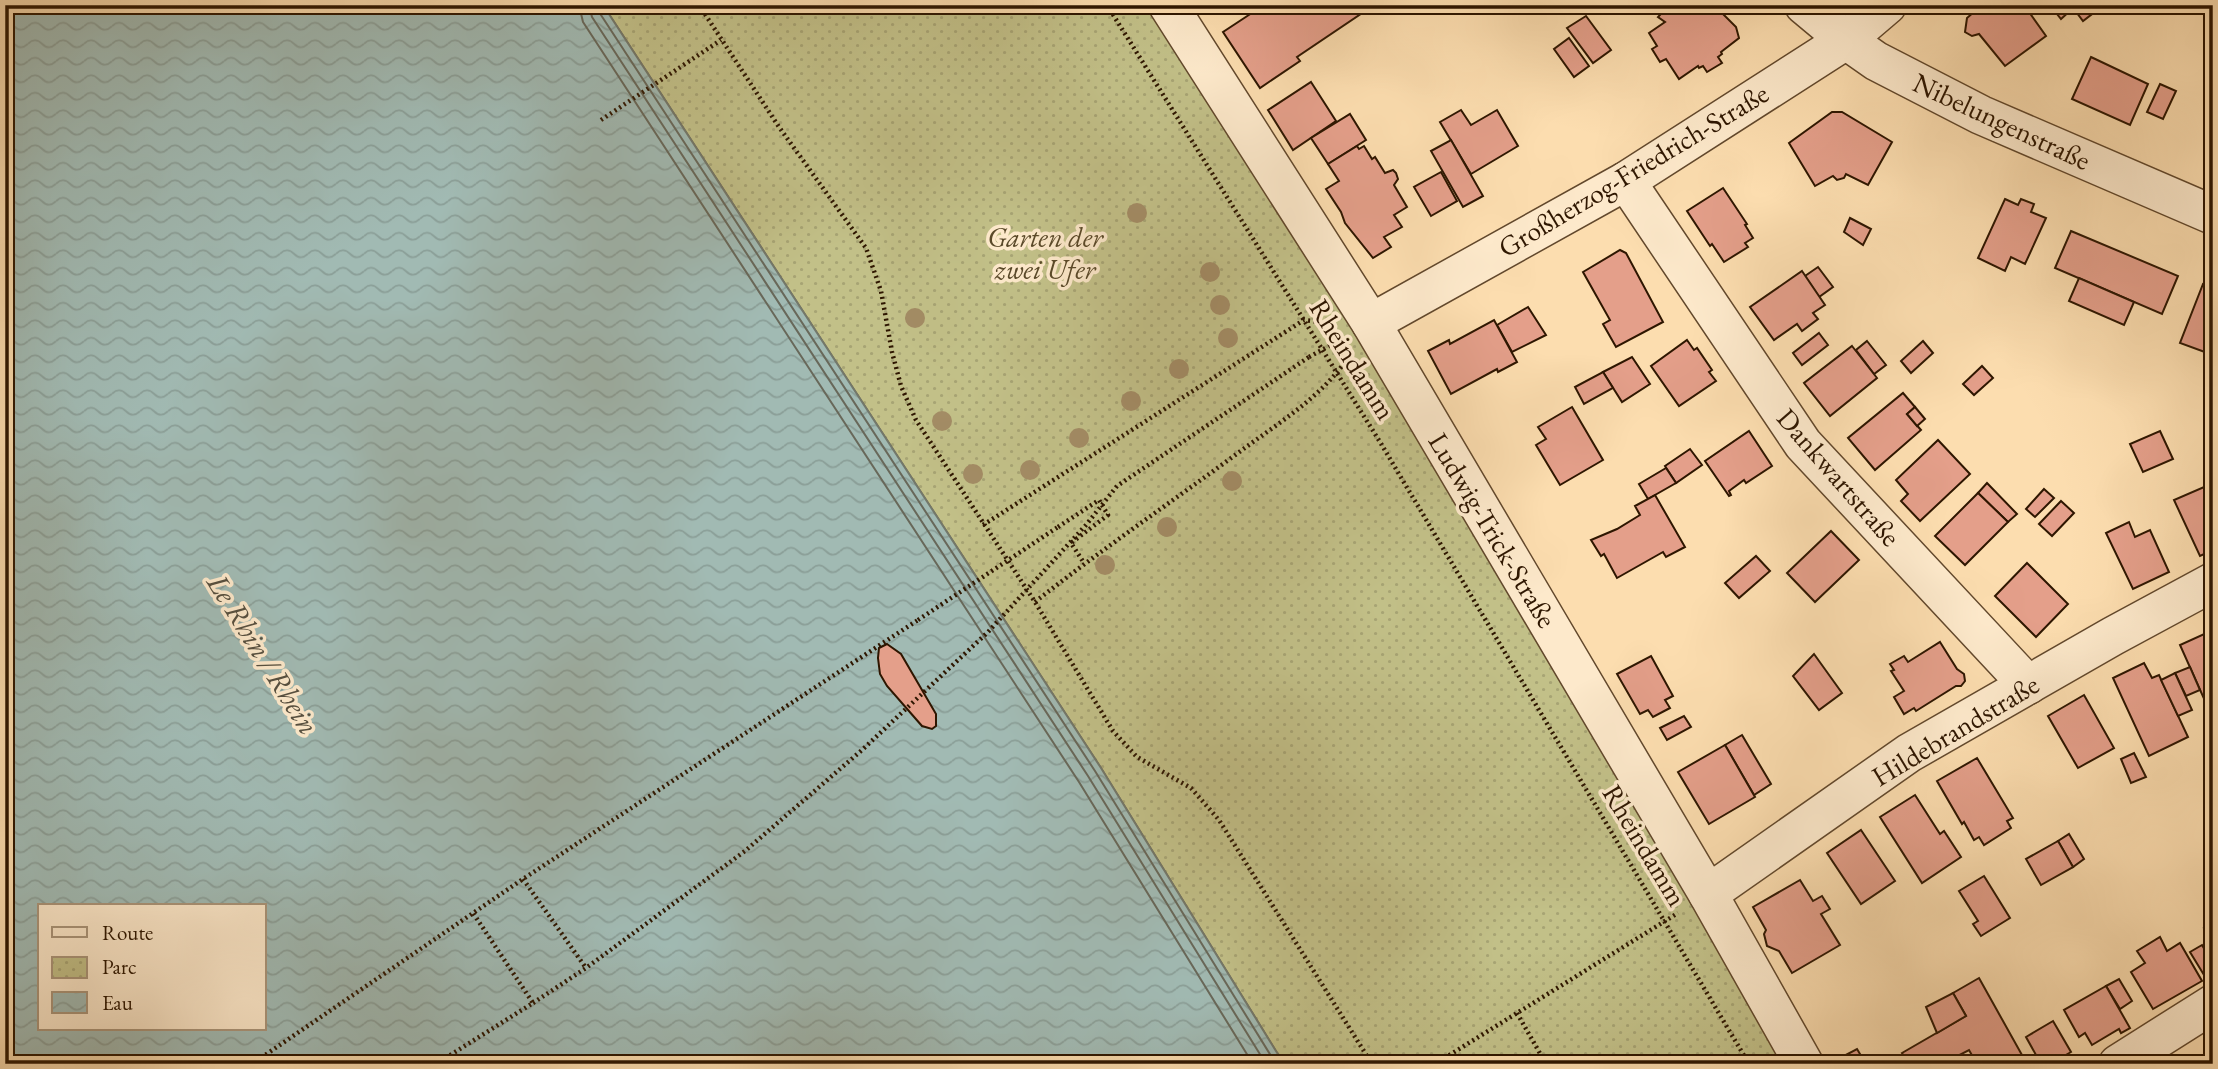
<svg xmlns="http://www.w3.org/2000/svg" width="2218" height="1069" font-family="'EB Garamond',serif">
<defs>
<pattern id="park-dots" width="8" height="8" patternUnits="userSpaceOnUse" patternTransform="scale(1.75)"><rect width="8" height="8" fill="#c2c088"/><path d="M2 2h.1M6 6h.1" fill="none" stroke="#a7a474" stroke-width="1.8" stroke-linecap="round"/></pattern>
<pattern id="water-waves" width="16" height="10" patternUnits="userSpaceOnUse" patternTransform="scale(1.75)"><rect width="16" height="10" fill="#a1bab3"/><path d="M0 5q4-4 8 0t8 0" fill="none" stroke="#8b9f98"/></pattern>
</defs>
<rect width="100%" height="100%" fill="#fcddaf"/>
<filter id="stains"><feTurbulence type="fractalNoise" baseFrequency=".00286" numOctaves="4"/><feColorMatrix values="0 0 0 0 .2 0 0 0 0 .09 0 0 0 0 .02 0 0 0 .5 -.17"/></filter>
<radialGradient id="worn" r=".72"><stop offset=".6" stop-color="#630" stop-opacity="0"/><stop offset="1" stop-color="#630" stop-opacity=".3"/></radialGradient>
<polygon fill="url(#park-dots)" stroke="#786b44" stroke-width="2" points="603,5 1169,5 1810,1064 1284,1064 1101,768"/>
<path fill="url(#water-waves)" stroke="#73786b" stroke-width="2" fill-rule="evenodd" d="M5,5h598l498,763 183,296h-1279zM40,906h224v123h-224z"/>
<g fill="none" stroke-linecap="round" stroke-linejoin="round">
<g stroke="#68685a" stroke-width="2">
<polyline points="579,5 583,22 1079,782 1253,1064"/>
<polyline points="589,5 592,17 1088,776 1266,1064"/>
<polyline points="598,5 599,12 1095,771 1276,1064"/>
</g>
</g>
<g fill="#e49f8a" stroke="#2e1600" stroke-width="2">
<polygon points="1264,5 1275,7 1374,5 1297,57 1300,61 1260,88 1223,32"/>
<polygon points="1669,5 1714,5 1736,27 1739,38 1721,52 1722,54 1718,57 1722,63 1707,72 1703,66 1699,68 1698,66 1679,79 1666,59 1660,62 1652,49 1657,46 1649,33 1665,22 1658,17"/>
<polygon points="1982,5 2024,5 2046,36 2005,66 1979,34 1972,36 1965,32 1967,18"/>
<polygon points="2050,5 2066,5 2071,10 2061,19"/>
<polygon points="2071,5 2091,5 2096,11 2083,21"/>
<polygon points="1586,16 1611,50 1593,63 1567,28"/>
<polygon points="1569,38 1589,66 1574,77 1554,49"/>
<polygon points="2091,57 2148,84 2130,125 2072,99"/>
<polygon points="1311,82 1336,121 1293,150 1268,110"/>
<polygon points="2160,84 2176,91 2163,119 2147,112"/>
<polygon points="1461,110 1471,125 1497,110 1518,146 1471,174 1440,122"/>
<polygon points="1832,112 1842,112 1892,142 1868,185 1846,174 1844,178 1837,180 1833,176 1815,186 1789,143"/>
<polygon points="1350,114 1366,140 1328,164 1311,138"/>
<polygon points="1451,140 1483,196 1463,207 1431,151"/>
<polygon points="1357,146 1359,149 1364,146 1372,159 1375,157 1385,173 1393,170 1396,173 1398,179 1394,185 1407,207 1394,215 1402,227 1384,237 1391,247 1373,258 1345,223 1341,212 1326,189 1339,181 1328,164"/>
<polygon points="1441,172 1457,201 1431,216 1414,187"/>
<polygon points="1723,188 1747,224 1745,225 1753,238 1745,243 1748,247 1724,262 1712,244 1710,246 1687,211"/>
<polygon points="2005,199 2018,205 2021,199 2034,204 2031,212 2046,218 2025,264 2011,257 2005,271 1978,258"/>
<polygon points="1850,218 1871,229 1863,245 1844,232"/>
<polygon points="2071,231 2178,276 2162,314 2055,268"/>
<polygon points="1620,250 1626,253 1663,322 1616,347 1603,324 1610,320 1583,272"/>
<polygon points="1818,267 1833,287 1819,297 1805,276"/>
<polygon points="1802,271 1825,305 1813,313 1818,319 1802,331 1797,324 1774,340 1750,307"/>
<polygon points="2079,278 2134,302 2124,325 2069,301"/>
<polygon points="2203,284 2213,288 2213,355 2180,343"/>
<polygon points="1528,307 1546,335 1512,352 1497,325"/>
<polygon points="1494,320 1517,362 1498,372 1497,369 1451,394 1428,351 1449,340 1450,344"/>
<polygon points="1819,333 1828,345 1802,365 1793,353"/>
<polygon points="1687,340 1694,350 1697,348 1712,370 1709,372 1716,381 1679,406 1651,366"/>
<polygon points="1867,341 1886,365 1874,374 1856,350"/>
<polygon points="1923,341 1933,353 1911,373 1901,361"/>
<polygon points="1852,346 1877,378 1830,416 1804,383"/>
<polygon points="1632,357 1650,384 1622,402 1603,372"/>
<polygon points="1982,366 1993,378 1974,395 1963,384"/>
<polygon points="1603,372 1613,388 1584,404 1575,387"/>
<polygon points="1903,393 1915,407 1907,414 1921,430 1875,470 1848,438"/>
<polygon points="1572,407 1603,460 1560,485 1536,445 1546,439 1538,427"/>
<polygon points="1915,407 1925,419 1917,426 1907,414"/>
<polygon points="1749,431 1772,466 1746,483 1744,480 1729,491 1731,495 1729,496 1705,461"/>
<polygon points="2160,431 2173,459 2143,472 2130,444"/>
<polygon points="1938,440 1970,474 1920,521 1901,501 1908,494 1896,480"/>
<polygon points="1690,449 1702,465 1676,483 1665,466"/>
<polygon points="1666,468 1676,483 1648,499 1639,484"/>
<polygon points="1987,483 2017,514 2008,522 1978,493"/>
<polygon points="2211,484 2213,550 2200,556 2174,500"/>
<polygon points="2044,489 2054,498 2035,517 2026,509"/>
<polygon points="1978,493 2008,522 1965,565 1935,536"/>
<polygon points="1655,495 1685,547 1666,557 1663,552 1617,578 1604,554 1601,556 1591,540 1617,529 1640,515 1635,506"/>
<polygon points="2061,501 2074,513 2052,536 2039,524"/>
<polygon points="2129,522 2135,537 2150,530 2169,572 2133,589 2106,533"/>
<polygon points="1831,531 1859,560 1815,602 1787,573"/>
<polygon points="1756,556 1770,571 1739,598 1725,583"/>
<polygon points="2027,563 2068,604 2036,637 1995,596"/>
<polygon points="2213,630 2213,697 2205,701 2180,645"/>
<polygon points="1940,642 1957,669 1964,674 1965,681 1961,686 1956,686 1916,711 1914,708 1904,714 1894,697 1904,691 1891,671 1894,670 1890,664 1904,656 1908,662"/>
<polygon points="887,644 901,654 936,714 936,726 932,729 922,726 887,686 880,674 878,658 879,648"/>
<polygon points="1814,654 1842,693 1819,710 1793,676"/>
<polygon points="1651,656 1673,696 1665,700 1670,708 1653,717 1648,710 1640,714 1617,674"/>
<polygon points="2144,663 2152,678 2159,675 2188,737 2149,756 2113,678"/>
<polygon points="2190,667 2200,690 2186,696 2175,673"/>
<polygon points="2175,673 2192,710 2178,716 2161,680"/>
<polygon points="2084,695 2114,748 2078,768 2048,716"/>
<polygon points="1684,716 1691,727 1667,740 1660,728"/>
<polygon points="1742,735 1771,784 1754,795 1725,745"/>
<polygon points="1725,745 1755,797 1709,824 1678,772"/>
<polygon points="2134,753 2146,777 2131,783 2121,759"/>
<polygon points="1977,758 2013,818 2007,821 2011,828 1984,845 1979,837 1974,840 1964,822 1962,824 1937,781"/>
<polygon points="1915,795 1940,834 1944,831 1961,857 1922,883 1880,817"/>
<polygon points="1861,830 1895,881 1861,904 1827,853"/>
<polygon points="2069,834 2084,859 2073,867 2058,841"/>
<polygon points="2058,841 2073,867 2041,885 2026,859"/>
<polygon points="1984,876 2010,918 1981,936 1973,924 1978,921 1959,891"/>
<polygon points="1800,880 1813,901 1822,896 1830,909 1821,914 1840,945 1792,973 1779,951 1767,946 1764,934 1766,930 1753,907"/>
<polygon points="2213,923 2213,942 2204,928"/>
<polygon points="2160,937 2167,951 2180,943 2202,981 2153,1009 2131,972 2145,963 2137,951"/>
<polygon points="2202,945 2213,964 2213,970 2204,975 2190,952"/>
<polygon points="1979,978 2027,1064 1977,1064 1969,1050 1942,1064 1909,1064 1902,1053 1966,1016 1953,993"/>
<polygon points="2119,979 2132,1001 2120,1009 2106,986"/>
<polygon points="2106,986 2130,1028 2121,1033 2119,1029 2092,1045 2085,1033 2079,1037 2064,1010"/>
<polygon points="1953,993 1966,1016 1937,1033 1926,1007"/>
<polygon points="2053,1021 2071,1052 2050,1064 2041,1064 2026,1037"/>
<polygon points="1857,1049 1866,1064 1843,1064 1840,1058"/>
</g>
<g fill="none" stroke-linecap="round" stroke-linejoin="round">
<defs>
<g id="minor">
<polyline points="1168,5 1371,323 1708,894 1804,1064"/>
<polyline points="1804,5 1846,40 1876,61 1981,115 2213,215"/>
<polyline points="1626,181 1803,444 2028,685"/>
<polyline points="1371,323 1626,181 1846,40 1887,5"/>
<polyline points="1708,894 1909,753 2113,636 2213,582"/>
<polyline points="2118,1064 2213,1004"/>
</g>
</defs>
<use href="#minor" stroke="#62482c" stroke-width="41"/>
<g stroke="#2e1600" stroke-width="4.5" stroke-dasharray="2 3.5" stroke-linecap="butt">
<polyline points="699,5 779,127 866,248 881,291 892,352 901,386 916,420 1035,602 1113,731 1137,757 1191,788 1219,820 1372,1064"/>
<polyline points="1107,5 1380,442 1749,1064"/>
<polyline points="601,120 721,40"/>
<polyline points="1309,357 1340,340"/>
<polyline points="983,525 1304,320 1328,323"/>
<polyline points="1058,527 1099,500 1108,515 1071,543 1084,563"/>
<path d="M1035,602c67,-53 138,-101 207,-152 38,-28 81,-54 107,-94"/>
<polyline points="523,879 586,968"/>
<polyline points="1517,1013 1546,1064"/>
<polyline points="252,1064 523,879 918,620"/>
<polyline points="436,1064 533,1003 473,913"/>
<polyline points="1435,1064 1678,913"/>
</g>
<use href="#minor" stroke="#fde9cb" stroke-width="38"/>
<g stroke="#2e1600" stroke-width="4.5" stroke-dasharray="2 3.5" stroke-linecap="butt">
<polyline points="918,620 1058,527"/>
<polyline points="533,1003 586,968 745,851 862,750 988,632 1086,525 1117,486 1309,357"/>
</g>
</g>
<g fill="#a38c65">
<circle cx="1137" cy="213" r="10"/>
<circle cx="1210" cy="272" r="10"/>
<circle cx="1220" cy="305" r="10"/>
<circle cx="915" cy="318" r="10"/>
<circle cx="1228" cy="338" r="10"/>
<circle cx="1179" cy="369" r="10"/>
<circle cx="1131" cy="401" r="10"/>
<circle cx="942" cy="421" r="10"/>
<circle cx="1079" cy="438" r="10"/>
<circle cx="1030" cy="470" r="10"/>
<circle cx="973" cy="474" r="10"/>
<circle cx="1232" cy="481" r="10"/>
<circle cx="1167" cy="527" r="10"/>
<circle cx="1105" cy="565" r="10"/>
</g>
<g text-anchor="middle" stroke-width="7" stroke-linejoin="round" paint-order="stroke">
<g font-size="28" fill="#2e1600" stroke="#fde9cb">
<text transform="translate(2002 121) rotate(25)" y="10">Nibelungenstraße</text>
<text transform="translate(1633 170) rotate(-31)" y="10">Großherzog-Friedrich-Straße</text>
<text transform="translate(1353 359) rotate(58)" y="10">Rheindamm</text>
<text transform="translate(1839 477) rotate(49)" y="10">Dankwartstraße</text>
<text transform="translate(1493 530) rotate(59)" y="10">Ludwig-Trick-Straße</text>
<text transform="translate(1955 730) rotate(-31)" y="10">Hildebrandstraße</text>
<text transform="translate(1645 845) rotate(59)" y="10">Rheindamm</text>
</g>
<g font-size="28" font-style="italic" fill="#5a4929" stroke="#fde9cb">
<text x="1045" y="247">Garten der<tspan x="1045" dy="32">zwei Ufer</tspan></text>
</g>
<g font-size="30" font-style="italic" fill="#564f3f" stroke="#fde9cb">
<text transform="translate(263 654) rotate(58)" y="10">Le Rhin / Rhein</text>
</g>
</g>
<rect width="2218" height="1069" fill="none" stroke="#fcddaf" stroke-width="28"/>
<rect x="7" y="7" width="2204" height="1055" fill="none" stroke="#2e1600" stroke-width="3.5"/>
<rect x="14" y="14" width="2190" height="1041" fill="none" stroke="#2e1600" stroke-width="2"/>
<rect x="38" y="904" width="228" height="126" fill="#fde9cb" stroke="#aa957a" stroke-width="2"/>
<rect x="52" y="927" width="35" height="10" fill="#fde9cb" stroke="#aa957a" stroke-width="2"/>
<text x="102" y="940" font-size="21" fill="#2e1600">Route</text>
<rect x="52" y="957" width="35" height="21" fill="url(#park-dots)" stroke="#aa957a" stroke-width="2"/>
<text x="102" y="974" font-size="21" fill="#2e1600">Parc</text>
<rect x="52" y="992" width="35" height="21" fill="url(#water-waves)" stroke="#aa957a" stroke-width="2"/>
<text x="102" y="1010" font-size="21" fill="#2e1600">Eau</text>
<rect width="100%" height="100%" filter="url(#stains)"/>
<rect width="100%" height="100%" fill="url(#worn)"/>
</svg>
